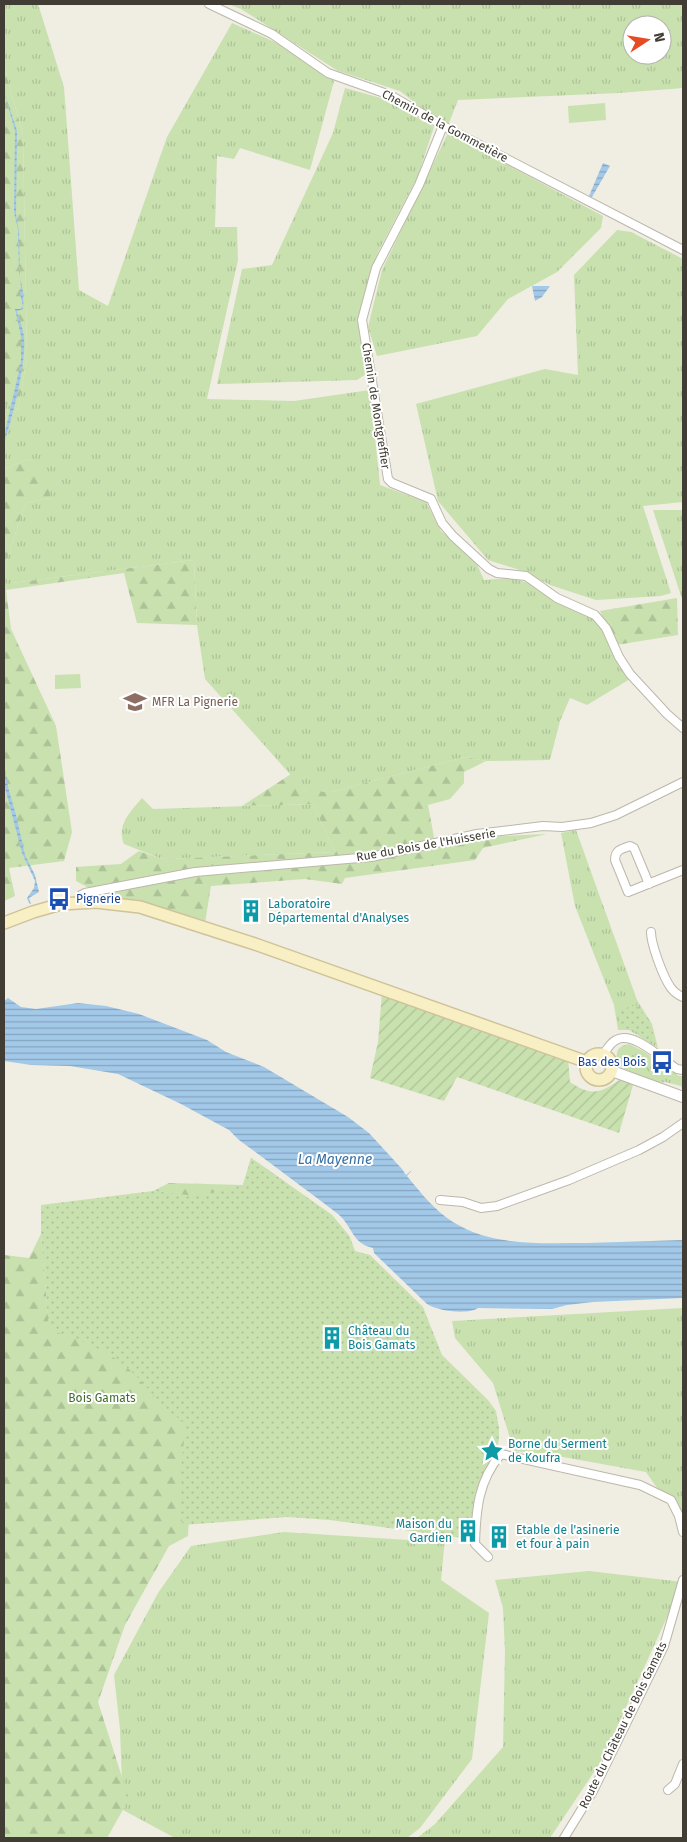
<svg xmlns="http://www.w3.org/2000/svg" width="687" height="1842" font-family="'Fira Sans',sans-serif">
<defs>
<pattern id="grass-tufts" width="24" height="20" patternUnits="userSpaceOnUse" patternTransform="scale(1.25)"><rect width="24" height="20" fill="#c8e1af"/><path d="M3 7l-1-3M5 7V3M7 7l1-3M15 17l-1-3M17 17v-4M19 17l1-3" fill="none" stroke="#adc297"/></pattern>
<pattern id="forest-firs" width="22" height="20" patternUnits="userSpaceOnUse" patternTransform="scale(1.25)"><rect width="22" height="20" fill="#c8e1af"/><path d="M5 1l3.5 6h-7zM16 11l3.5 6h-7z" fill="#adc297"/></pattern>
<pattern id="park-dots" width="8" height="8" patternUnits="userSpaceOnUse" patternTransform="scale(1.25)"><rect width="8" height="8" fill="#c8e1af"/><path d="M2 2h.1M6 6h.1" fill="none" stroke="#adc297" stroke-width="1.8" stroke-linecap="round"/></pattern>
<pattern id="garden-furrows" width="10" height="10" patternUnits="userSpaceOnUse" patternTransform="scale(1.25)"><rect width="10" height="10" fill="#c8e1af"/><path d="M-1 1l2-2M0 10L10 0M9 11l2-2" fill="none" stroke="#adc297"/></pattern>
<pattern id="water-rules" width="6" height="5" patternUnits="userSpaceOnUse" patternTransform="scale(1.25)"><rect width="6" height="5" fill="#a3c9e9"/><path d="M0 2.5h6" fill="none" stroke="#86a4be"/></pattern>
</defs>
<rect width="100%" height="100%" fill="#f0ede3"/>
<g fill="url(#grass-tufts)" fill-rule="evenodd">
<polygon points="4,4 38,4 64,87 79,290 108,306 167,137 232,23 277,43 334,81 310,170 240,148 234,159 217,156 215,227 237,227 238,260 207,399 294,401 370,390 380,485 426,502 441,531 475,560 484,580 510,578 533,584 552,600 598,621 630,679 587,705 570,698 560,721 550,760 486,761 465,757 331,792 306,792 205,679 197,625 194,560 4,584 4,570 25,503 50,498 30,459 4,469 4,403 18,409 27,358 23,135 4,66"/>
<path d="M228,4h455v84l-64,5 -161,7 -11,28 -47,-37 -62,-20 -97,-62zM632,25h30v30h-30z"/>
<polygon points="345,88 388,100 434,127 417,178 378,252 358,320 366,374 357,380 217,384 242,269 272,265 333,133"/>
<polygon points="448,133 603,216 601,228 557,272 508,299 477,336 377,356 368,327 382,270"/>
<polygon points="617,230 631,232 683,259 683,502 643,506 671,593 661,596 596,600 550,585 523,571 488,560 438,501 416,404 545,369 578,375 574,275"/>
<polygon points="653,510 683,510 683,602"/>
<path d="M142,798l11,11 160,-5 22,48 -173,7 -38,-15c-8,-19 7,-33 18,-46z"/>
<polygon points="576,830 637,1000 652,1024 658,1048 629,1030 618,1030 614,1005 575,906 561,833"/>
<path d="M629,1044l14,7 36,25h4v15l-2,-5 -16,-4 -5,1c-11,-5 -48,-12 -43,-30 1,-6 6,-8 12,-9z"/>
<polygon points="683,1308 683,1525 646,1472 552,1455 514,1451 493,1383 455,1338 452,1321"/>
<polygon points="284,1532 408,1540 445,1538 441,1580 489,1613 472,1759 420,1828 407,1838 175,1838 123,1810 120,1729 114,1675 158,1593 191,1546"/>
<polygon points="589,1571 683,1582 602,1760 550,1838 417,1838 435,1824 503,1747 505,1651 503,1608 495,1580"/>
</g>
<g fill="url(#forest-firs)">
<polygon points="4,66 23,135 27,358 18,409 4,403"/>
<polygon points="30,459 49,481 50,498 25,503 4,570 4,469"/>
<polygon points="194,560 197,625 137,623 124,573 6,590 11,629 56,726 72,832 64,861 9,868 15,896 4,901 4,584"/>
<polygon points="677,598 678,635 616,645 600,611"/>
<polygon points="465,757 486,761 464,772 464,783 450,799 428,805 436,848 482,837 547,834 483,848 475,860 345,878 342,884 305,879 211,886 205,923 113,899 118,882 89,888 76,881 76,867 121,864 139,851 162,859 335,852 313,804 242,806 291,774 306,792 331,792"/>
<polygon points="251,1158 332,1215 350,1237 194,1433 188,1536 169,1546 125,1625 98,1702 129,1799 107,1838 4,1838 4,1255 29,1258 41,1234 48,1314 197,1197 153,1191 169,1183 243,1185"/>
</g>
<g fill="url(#park-dots)">
<polygon points="636,1005 649,1021 655,1040 648,1040 634,1030 622,1028 616,1011"/>
<path d="M251,1158l81,57 18,22 5,14 15,4 53,52 19,48 46,45 8,11 3,17v11l-3,14 -18,32 -4,16 -3,23 -8,14 -133,-18 -43,-3 -104,8c-7,-31 0,-71 3,-103 -22,-9 -34,-31 -51,-47 -23,-24 -55,-35 -86,-45l-8,-96v-29l112,-14 44,5 46,-11z"/>
</g>
<path fill="url(#garden-furrows)" d="M382,993l186,66 2,23c22,15 30,11 51,-3l12,6 -14,48 -162,-56 -13,24 -74,-23 8,-36z"/>
<g fill="#c8e1af">
<polygon points="605,103 606,120 569,123 568,106"/>
<polygon points="80,674 81,688 55,689 55,675"/>
</g>
<g fill="url(#water-rules)">
<path d="M4,91l13,40 -1,83 3,18 1,47c3,7 4,22 3,30l-6,2c2,8 6,17 7,26 2,28 -11,79 -20,106v-7l17,-74v-26l-6,-27h5l3,-3 -3,-12 1,-8 -2,-14 -1,-43 -4,-17 1,-81z"/>
<polygon points="603,163 610,166 592,197 589,196"/>
<polygon points="532,286 550,286 542,297 535,301"/>
<polygon points="4,763 8,787 16,815 25,855 35,875 39,892 29,898 31,904 29,903 27,898 34,888 35,881 22,853 5,788"/>
<path d="M8,998l13,9 15,2 42,-6 28,3 33,8 68,26 19,12 38,15 84,50 21,16 33,36 4,6 6,-5 -5,6c14,17 28,35 46,46 40,25 89,21 134,21 32,-1 64,-2 96,-3v58l-90,4 -26,3 -15,4 -74,-1c-10,7 -41,3 -51,-4l-53,-51 -1,-5c-21,-4 -21,-23 -35,-34 -33,-25 -65,-49 -99,-74l-10,-10 -48,-26 -63,-30 -48,-8 -39,-1 -27,-4v-60z"/>
</g>
<g fill="none" stroke-linecap="round" stroke-linejoin="round">
<defs>
<g id="minor">
<polyline points="209,4 272,34 328,73 390,95 447,128 683,250"/>
<polyline points="443,126 419,185 376,268 362,320 388,479 392,483 431,499 442,523 453,536 489,569 497,573 526,576 557,598 595,615 606,628 619,657 630,674 667,714 683,728"/>
<path d="M649,884l-15,-36 -4,-2c-9,3 -15,4 -15,14l13,32 55,-22"/>
<polyline points="77,903 81,895 85,893 195,872 371,857 477,834 543,826 562,827 591,823 616,815 683,782"/>
<path d="M651,932c0,12 12,45 20,56 3,4 7,7 12,9"/>
<path d="M603,1055c4,-6 7,-12 13,-15 17,-10 47,20 61,29l6,1"/>
<polyline points="440,1200 463,1202 481,1208 497,1206 569,1180 639,1150 663,1137 683,1123"/>
<path d="M488,1557l-13,-13c1,-34 3,-63 26,-90l139,31 31,15 8,16 4,16"/>
<polyline points="668,1790 675,1784 683,1764"/>
<polyline points="564,1838 593,1791 664,1646 683,1580"/>
</g>
<polyline id="tertiary" points="612,1071 683,1097"/>
<g id="secondary">
<polyline points="4,923 33,912 61,904 96,902 140,907 255,944 587,1062"/>
<circle cx="599" cy="1067" r="13"/>
</g>
</defs>
<use href="#minor" stroke="#bdb7aa" stroke-width="10"/>
<use href="#tertiary" stroke="#bdb7aa" stroke-width="12"/>
<use href="#secondary" stroke="#cfc399" stroke-width="14"/>
<use href="#minor" stroke="#fff" stroke-width="8"/>
<use href="#tertiary" stroke="#fff" stroke-width="10"/>
<use href="#secondary" stroke="#f9efc4" stroke-width="11"/>
</g>
<defs>
<symbol id="university-bare" viewBox="-9 -9 18 18"><path d="M0-5L7-2L0 1L-7-2ZM-4 1L0 2.5L4 1V4Q0 6-4 4Z" fill="#8d6e63" stroke="#fff" stroke-width="2.5" paint-order="stroke"/></symbol>
<symbol id="bus-bare" viewBox="-9 -9 18 18"><path d="M-5-6H5V4H4V6H2V4H-2V6H-4V4H-5ZM-3.5-4V0h7V-4ZM-3.5 1.2v1.5H-2V1.2ZM2 1.2v1.5H3.5V1.2Z" fill="#1a4fb4" stroke="#fff" stroke-width="2.5" paint-order="stroke"/></symbol>
<symbol id="building-bare" viewBox="-9 -9 18 18"><path d="M-4-6H4V6H1V3H-1V6H-4ZM-2.5-4.3h1.7v1.8h-1.7ZM.8-4.3h1.7v1.8H.8ZM-2.5-1h1.7V.8h-1.7ZM.8-1h1.7V.8H.8Z" fill="#0f9aa8" stroke="#fff" stroke-width="2.5" paint-order="stroke"/></symbol>
<symbol id="sight-bare" viewBox="-9 -9 18 18"><path d="M0-6L1.8-2.2L6-1.7L2.9 1.2L3.7 5.4L0 3.3L-3.7 5.4L-2.9 1.2L-6-1.7L-1.8-2.2Z" fill="#0f9aa8" stroke="#fff" stroke-width="2.5" paint-order="stroke"/></symbol>
</defs>
<g fill-rule="evenodd">
<use href="#university-bare" x="119" y="686" width="32" height="32"/>
<use href="#bus-bare" x="43" y="883" width="32" height="32"/>
<use href="#building-bare" x="235" y="895" width="32" height="32"/>
<use href="#bus-bare" x="646" y="1046" width="32" height="32"/>
<use href="#building-bare" x="316" y="1322" width="32" height="32"/>
<use href="#sight-bare" x="476" y="1435" width="32" height="32"/>
<use href="#building-bare" x="452" y="1515" width="32" height="32"/>
<use href="#building-bare" x="483" y="1521" width="32" height="32"/>
</g>
<g text-anchor="middle" stroke-width="4" stroke-linejoin="round" paint-order="stroke">
<g font-size="12" fill="#413d34" stroke="#fff">
<text transform="translate(445 126) rotate(28)" y="4">Chemin de la Gommetière</text>
<text transform="translate(376 406) rotate(81)" y="4">Chemin de Montgreffier</text>
<text transform="translate(426 845) rotate(-10)" y="4">Rue du Bois de l'Huisserie</text>
<text transform="translate(623 1725) rotate(-64)" y="4">Route du Château de Bois Gamats</text>
</g>
<g font-size="12" fill="#785e54" stroke="#fff" text-anchor="start">
<text x="152" y="706">MFR La Pignerie</text>
</g>
<g font-size="12" fill="#164399" stroke="#fff" text-anchor="start">
<text x="76" y="903">Pignerie</text>
<text x="646" y="1066" text-anchor="end">Bas des Bois</text>
</g>
<g font-size="12" fill="#0d838f" stroke="#fff" text-anchor="start">
<text x="268" y="908">Laboratoire<tspan x="268" dy="14">Départemental d'Analyses</tspan></text>
<text x="348" y="1335">Château du<tspan x="348" dy="14">Bois Gamats</tspan></text>
<text x="508" y="1448">Borne du Serment<tspan x="508" dy="14">de Koufra</tspan></text>
<text x="452" y="1528" text-anchor="end">Maison du<tspan x="452" dy="14">Gardien</tspan></text>
<text x="516" y="1534">Etable de l'asinerie<tspan x="516" dy="14">et four à pain</tspan></text>
</g>
<g font-size="12" fill="#426d2d" stroke="#fff">
<text x="102" y="1402">Bois Gamats</text>
</g>
<g font-size="14" font-style="italic" fill="#3770a3" stroke="#fff">
<text x="335" y="1164">La Mayenne</text>
</g>
</g>
<rect width="687" height="1842" fill="none" stroke="#413d34" stroke-width="10"/>
<g transform="translate(647 40) rotate(78)"><circle r="24" fill="#ffffff" stroke="#b3b1ae"/>
<path d="M0-4L9 19L0 12L-9 19Z" fill="#e74b23"/>
<text y="-8" font-size="14" font-weight="bold" text-anchor="middle" fill="#413d34">N</text>
</g>
</svg>
